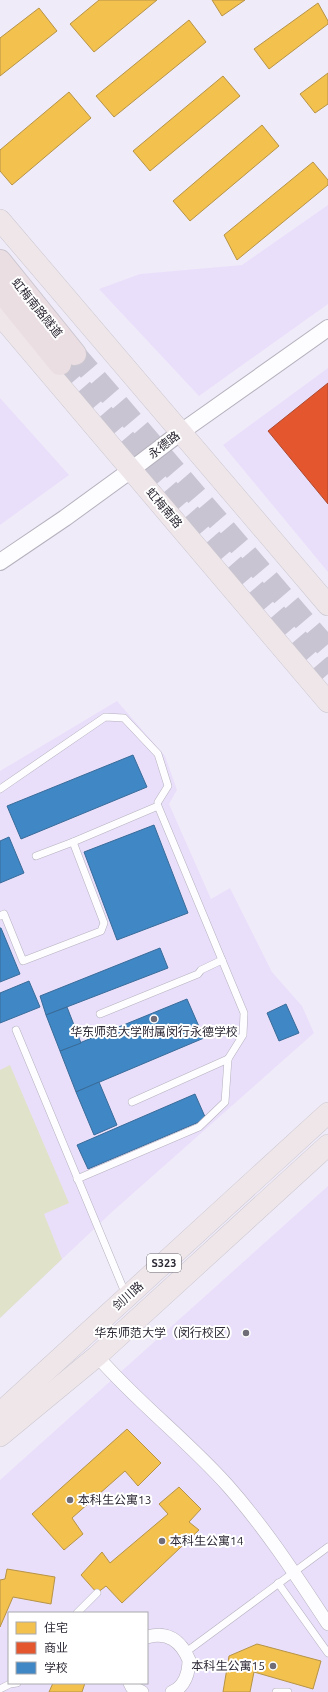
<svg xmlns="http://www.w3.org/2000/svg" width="328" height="1692" font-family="Ubuntu,'Noto Sans SC',sans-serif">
<rect width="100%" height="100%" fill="#f0ebf9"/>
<g fill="#e9dffb" fill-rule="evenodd">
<polygon points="328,205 328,304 199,396 99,289 140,274 242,265"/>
<polygon points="328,368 328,572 223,445"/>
<polygon points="0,398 69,475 0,525"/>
<polygon points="117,701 165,756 177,790 169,804 211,899 230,888 272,972 302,1006 314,1033 112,1212 0,1318 0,771"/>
<path d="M328,1186v506h-328v-212zM9,1613h138v70h-138z"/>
</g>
<polygon fill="#e1e2ca" points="10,1065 69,1203 44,1214 62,1259 0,1318 0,1070"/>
<g fill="#f2c14e" stroke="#b69346">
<polygon points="99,0 157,0 94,52 70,24"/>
<polygon points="212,0 245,0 222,16"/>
<polygon points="318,3 328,21 328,24 269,69 254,49"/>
<polygon points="39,8 57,31 0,76 0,38"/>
<polygon points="189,20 206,42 114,117 96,96"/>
<polygon points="328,73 328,104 315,113 300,94"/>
<polygon points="223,76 240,96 150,171 133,151"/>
<polygon points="69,92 91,118 12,185 0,171 0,150"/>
<polygon points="262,125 279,146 190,221 173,201"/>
<polygon points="313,162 328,180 328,185 237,260 224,235"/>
<polygon points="127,1429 161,1463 138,1486 125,1471 72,1518 83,1534 64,1550 32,1514"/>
<polygon points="179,1487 201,1509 189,1522 199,1530 122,1603 106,1586 97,1593 81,1575 102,1552 110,1563 168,1514 159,1504"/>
<polygon points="7,1569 55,1577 51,1604 13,1597 0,1627 0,1580 5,1579"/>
<polygon points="257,1644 321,1661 313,1689 254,1672 250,1692 223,1692 229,1656"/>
<polygon points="53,1683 85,1683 82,1692 49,1692"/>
</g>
<polygon fill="#e4572e" stroke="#ac4930" points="328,383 328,504 268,431"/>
<g fill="#3f88c5" stroke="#396b99">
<polygon points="133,755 147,787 21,839 7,806"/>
<polygon points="154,825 188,913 117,940 84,852"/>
<polygon points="9,837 24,873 0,883 0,841"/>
<polygon points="0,928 1,928 20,974 0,982"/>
<polygon points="160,948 168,968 46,1015 40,996"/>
<polygon points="29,981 40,1007 0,1023 0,993"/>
<polygon points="187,999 204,1038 76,1092 60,1051"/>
<polygon points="286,1004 299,1033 279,1041 267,1013"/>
<polygon points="67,1007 81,1043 60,1051 46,1015"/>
<polygon points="99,1082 117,1125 94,1135 76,1092"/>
<polygon points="195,1094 206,1119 88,1169 77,1145"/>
</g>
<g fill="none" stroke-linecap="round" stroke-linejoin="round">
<g stroke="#c9c4d1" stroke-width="22" stroke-dasharray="22 11" stroke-linecap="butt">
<polyline points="75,354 328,649"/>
<polyline points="60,364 328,674"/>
</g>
<defs>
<g id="service">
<polyline points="0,789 105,717 124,718 158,754 168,786 158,802"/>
<polyline points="36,856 73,842"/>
<polyline points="0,916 4,914 23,961 101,931 104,923 73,842 158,806 244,1013 243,1035 228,1059 225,1102 199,1127 77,1179"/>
<polyline points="100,1014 198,974 201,970 222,960"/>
<polyline points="16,1030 126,1295"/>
<polyline points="132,1102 228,1059"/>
<polyline points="278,1583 328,1653"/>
<polyline points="77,1613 97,1593"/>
<polyline points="186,1652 328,1547"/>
<polyline points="0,1689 10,1684 17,1683"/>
<polyline points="276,1692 288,1692"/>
</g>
<g id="minor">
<path d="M97,1356c41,47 90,84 131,130 38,43 69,91 100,138"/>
<path d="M147,1637c21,-6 34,4 42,23 0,12 -4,27 -17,32"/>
<polyline points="130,1683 132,1687 142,1692"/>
</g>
<polyline id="tertiary" points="0,562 65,518 131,470 181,432 328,328"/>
<g id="primary">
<polyline points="0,220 328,605"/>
<polyline points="0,315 328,702"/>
<polyline points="0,1413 328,1113"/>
<polyline points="0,1436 97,1356 328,1145"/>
</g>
<g id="trunk">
<polyline points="0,261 75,354"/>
<polyline points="0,290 60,364"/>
</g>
</defs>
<use href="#service" stroke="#b5b1bd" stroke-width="8"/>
<use href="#minor" stroke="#b5b1bd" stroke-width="14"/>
<use href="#tertiary" stroke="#b5b1bd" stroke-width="18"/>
<use href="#primary" stroke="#cbc8d0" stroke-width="22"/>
<use href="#trunk" stroke="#cbc8d0" stroke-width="24"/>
<use href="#service" stroke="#fdfcfe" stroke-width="7"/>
<use href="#minor" stroke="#fdfcfe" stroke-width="13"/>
<use href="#tertiary" stroke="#fdfcfe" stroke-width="16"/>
<use href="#primary" stroke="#efe6ea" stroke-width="21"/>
<use href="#trunk" stroke="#ebdee3" stroke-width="22"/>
</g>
<g fill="#706c78" stroke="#fff" stroke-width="1.5">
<circle cx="154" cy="1019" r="4"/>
<circle cx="246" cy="1333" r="4"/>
<circle cx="70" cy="1500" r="4"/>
<circle cx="162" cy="1541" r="4"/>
<circle cx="273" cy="1666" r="4"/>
</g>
<g text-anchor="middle" stroke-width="4" stroke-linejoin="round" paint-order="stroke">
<rect fill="#fff" stroke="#6b6870" stroke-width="1" x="147" y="1254" width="34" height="18" rx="3"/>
<g font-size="11" font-weight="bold" fill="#2b2733">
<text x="164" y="1267">S323</text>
</g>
<g font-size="12" fill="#2b2733" stroke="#fff">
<text transform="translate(37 308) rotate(51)" y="4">虹梅南路隧道</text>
<text transform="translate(164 445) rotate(-38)" y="4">永德路</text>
<text transform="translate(164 508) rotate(50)" y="4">虹梅南路</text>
<text transform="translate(128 1296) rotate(-42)" y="4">剑川路</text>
</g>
<g font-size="12" fill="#2b2733" stroke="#fff" text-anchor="end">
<text x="154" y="1036" text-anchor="middle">华东师范大学附属闵行永德学校</text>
<text x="238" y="1337">华东师范大学（闵行校区）</text>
<text x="78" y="1504" text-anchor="start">本科生公寓13</text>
<text x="170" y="1545" text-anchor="start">本科生公寓14</text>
<text x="265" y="1670">本科生公寓15</text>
</g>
</g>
<rect x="8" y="1612" width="140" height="72" fill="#ffffff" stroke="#aaa9ad"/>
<rect x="16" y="1622" width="20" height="12" fill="#f2c14e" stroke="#aaa9ad"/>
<text x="44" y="1632" font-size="12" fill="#2b2733">住宅</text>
<rect x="16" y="1642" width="20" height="12" fill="#e4572e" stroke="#aaa9ad"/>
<text x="44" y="1652" font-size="12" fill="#2b2733">商业</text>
<rect x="16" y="1662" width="20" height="12" fill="#3f88c5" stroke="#aaa9ad"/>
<text x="44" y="1672" font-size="12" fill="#2b2733">学校</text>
</svg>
